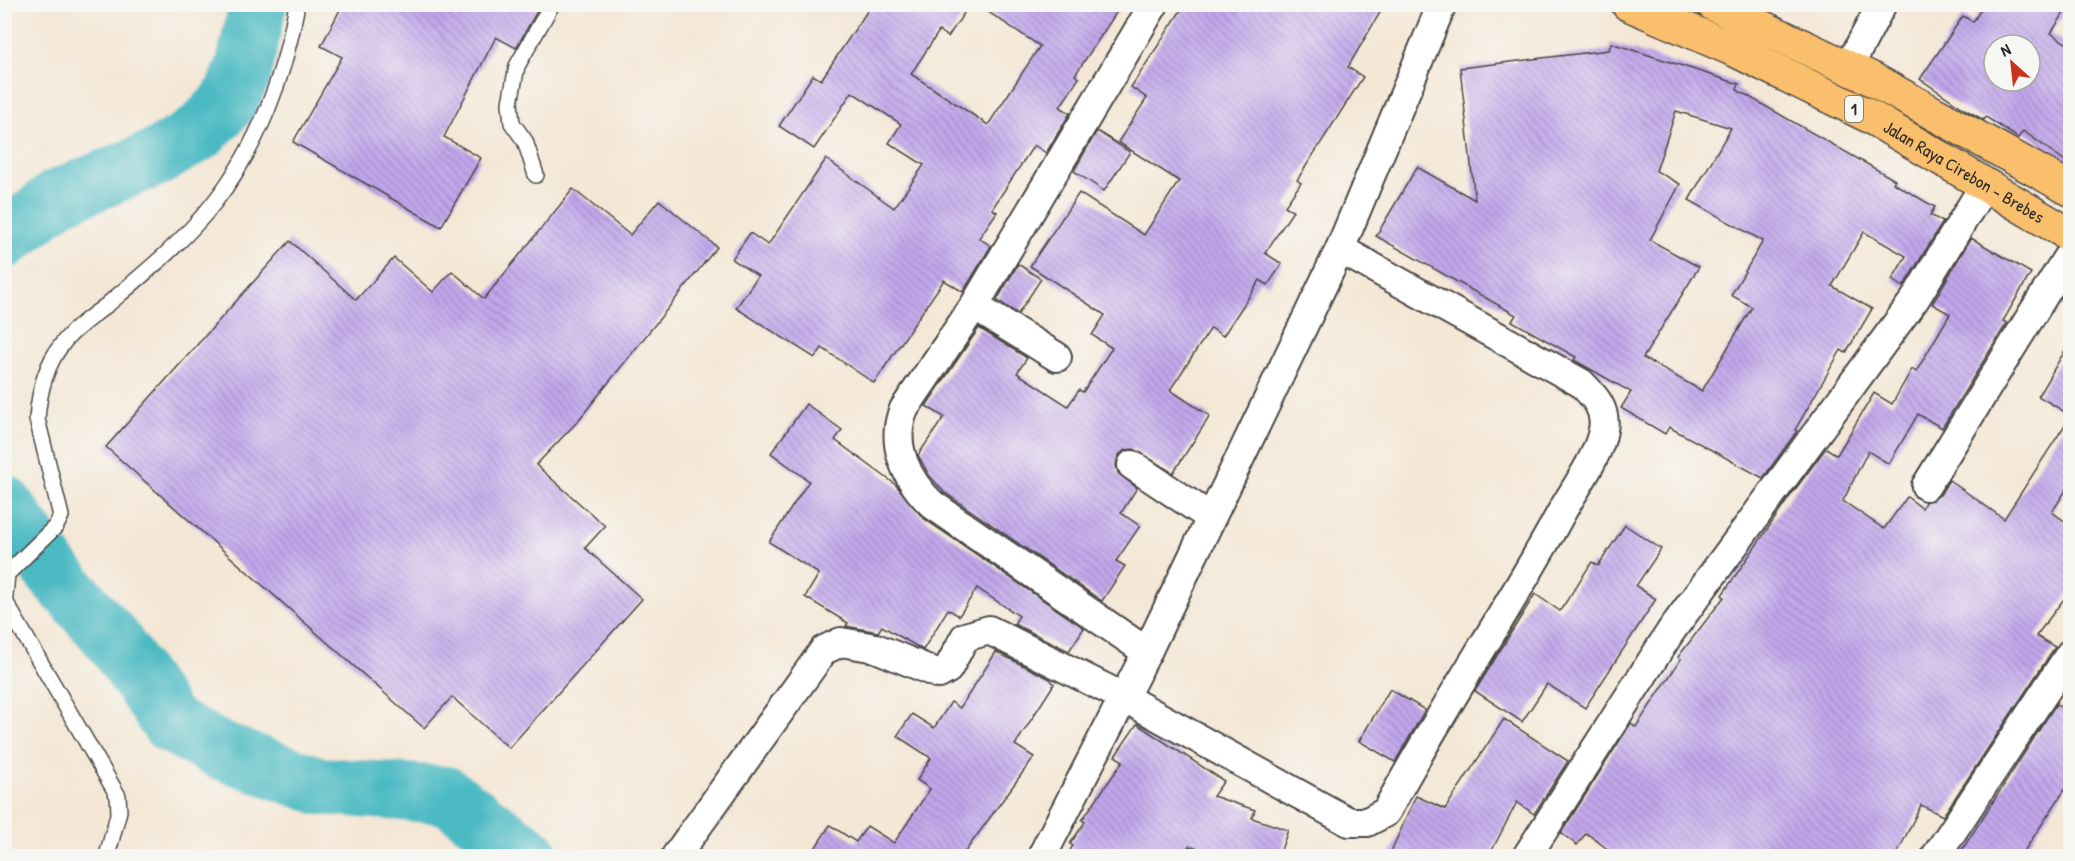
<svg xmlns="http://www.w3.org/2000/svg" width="2075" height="861" font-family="'Patrick Hand',sans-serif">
<defs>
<pattern id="building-back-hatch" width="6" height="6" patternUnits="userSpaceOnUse" patternTransform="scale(1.5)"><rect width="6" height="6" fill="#c2a7ec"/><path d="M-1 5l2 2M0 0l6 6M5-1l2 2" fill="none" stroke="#9e88bf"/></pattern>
</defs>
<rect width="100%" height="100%" fill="#f6f6f2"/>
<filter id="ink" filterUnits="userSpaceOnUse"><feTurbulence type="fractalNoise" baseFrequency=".0167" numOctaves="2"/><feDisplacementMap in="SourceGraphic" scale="12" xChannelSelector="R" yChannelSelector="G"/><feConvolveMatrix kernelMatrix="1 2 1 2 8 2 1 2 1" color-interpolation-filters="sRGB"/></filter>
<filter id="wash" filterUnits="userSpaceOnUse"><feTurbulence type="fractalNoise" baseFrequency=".008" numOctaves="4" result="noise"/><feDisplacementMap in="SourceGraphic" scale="24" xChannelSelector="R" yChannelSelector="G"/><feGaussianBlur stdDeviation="1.35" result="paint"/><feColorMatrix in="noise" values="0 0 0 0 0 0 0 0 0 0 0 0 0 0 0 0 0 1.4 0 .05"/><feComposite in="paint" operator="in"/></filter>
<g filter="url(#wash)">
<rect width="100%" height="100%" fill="#f4e7d6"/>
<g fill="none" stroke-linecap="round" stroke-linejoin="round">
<g stroke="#4cbac3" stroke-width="58">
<polyline points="4,240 57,198 158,157 199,133 228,103 243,73 258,4"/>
<polyline points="4,504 53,572 113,640 170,724 221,751 320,786 446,795 531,856"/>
</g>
</g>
<g id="blocks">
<g fill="url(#building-back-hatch)" fill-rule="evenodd">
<polygon points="343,4 541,4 516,48 496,37 444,137 481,158 441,227 293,142 342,57 321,46"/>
<polygon points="872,4 970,4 948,37 939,31 911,74 988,125 1040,46 976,4 1122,4 1075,75 1079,78 1060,107 1070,113 1046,153 1034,145 992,209 997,212 979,238 991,246 963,292 944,280 874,383 822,348 815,358 736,308 758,276 732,259 750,233 768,245 826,159 894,208 924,165 889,143 901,124 852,92 814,149 779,126 813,75 821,80"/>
<polygon points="1185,4 1385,4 1348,67 1363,77 1297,180 1301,183 1285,206 1293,211 1265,253 1282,264 1268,285 1260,280 1223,336 1211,328 1170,390 1210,416 1173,473 1134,449 1125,450 1118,456 1116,465 1118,473 1137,488 1121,513 1140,526 1116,561 1125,566 1102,601 944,492 929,475 918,455 944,417 926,406 979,328 1027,358 1017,373 1068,406 1079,390 1083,392 1112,348 1092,335 1105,315 1030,266 1079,193 1144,235 1179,181 1118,142 1147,98 1131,87"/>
<path d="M1984,4h86l-19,29 19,13v118l-47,-33 -5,7 -32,-21 -2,3 -18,-10 -46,-31 43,-63 10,6zM1994,45h36v36h-36z"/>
<path d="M1611,43l128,41 -2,6 158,90 -2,3 42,24 -5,8 13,7 -40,65 -11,-7 14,-24 -42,-24 -32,54 40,23 -26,44 -5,-3 -46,80 2,1 -34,47 -94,-51 -4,7 -44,-26 10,-16 -57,-32 2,-3 -64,-36 4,-6 -140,-79 41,-69 58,33 -15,-132 149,-18zM1676,111l55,17 -42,72 74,41 -32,54 21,12 -50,84 -59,-33 56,-91 -49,-27 30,-56 -24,-13z"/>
<polygon points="1097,131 1130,152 1104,191 1074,171"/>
<polygon points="573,189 630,235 659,200 717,247 577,422 536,465 605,526 585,548 642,599 509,748 452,697 424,728 106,447 290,241 356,300 394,258 433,292 452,271 484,299"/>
<polygon points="1971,238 2031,273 2003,321 2007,323 1942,428 1918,414 1889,464 1868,451 1843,501 1884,529 1907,497 1922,508 1925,502 1940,495 1949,480 2004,519 2070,417 2070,484 2052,512 2070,525 2070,591 2036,636 2055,647 1943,816 1921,805 1896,856 1617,856 1586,833 1577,845 1561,833 1631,723 1636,727 1681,659 1678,657 1724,597 1722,595 1791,495 1826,448 1837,455 1874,393 1892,404 1912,369 1916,372 1950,314 1932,304"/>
<polygon points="1018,264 1041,279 1018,314 997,300"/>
<polygon points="2070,342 2070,415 2038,396"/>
<polygon points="806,404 842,430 835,440 895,484 923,518 1084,628 1069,651 1014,624 1019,616 977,588 959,616 948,609 923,650 882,626 878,632 846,626 848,623 805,597 819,574 769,542 809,481 771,453"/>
<polygon points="1625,525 1661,549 1636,586 1656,599 1585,708 1547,684 1522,722 1475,691 1535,594 1560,611 1592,562 1598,566"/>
<polygon points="996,652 1050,679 1054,684 1015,745 1034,757 962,856 810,856 830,825 856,842 867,826 894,843 930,789 917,780 931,758 897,736 912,714 934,728 951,702 960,708"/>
<polygon points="1390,689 1425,710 1395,762 1359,741"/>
<polygon points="2056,704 2070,714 2070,782 2021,856 1958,856"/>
<polygon points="1504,719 1568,761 1534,814 1517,802 1489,856 1389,856 1416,796 1445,809"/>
<polygon points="1137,724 1224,781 1213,796 1255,810 1252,818 1288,830 1279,856 1219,856 1189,846 1182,856 1066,856 1073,846 1070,844 1085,822 1082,820 1123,761 1115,756"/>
</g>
</g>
</g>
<g filter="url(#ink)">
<use href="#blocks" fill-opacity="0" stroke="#494745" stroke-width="1.5"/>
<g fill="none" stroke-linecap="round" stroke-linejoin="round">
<defs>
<g id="lane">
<polyline points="536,175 525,141 512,123 510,103 517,66 552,4"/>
<polyline points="6,603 118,796 119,811 107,856"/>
<path d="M4,606l3,-32 49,-48 5,-10 -24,-97c2,-27 9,-55 26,-76 11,-15 30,-27 45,-39 37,-31 75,-62 105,-100 45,-57 72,-128 84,-200"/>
</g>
<g id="street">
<polyline points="1848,68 1882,4"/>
<polyline points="974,306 1057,357"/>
<polyline points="1132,465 1210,517"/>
<polyline points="1926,486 2070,253"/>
<path d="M1147,652l-214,-147c-26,-24 -44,-61 -29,-96l70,-103 180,-302"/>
<path d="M676,856l148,-206 17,-8 35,6 63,26 9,-5 17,-32 24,-7 134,67 226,125h18l19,-10c54,-101 119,-196 174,-297 13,-24 39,-59 43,-85 4,-21 -9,-34 -22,-47l-241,-134"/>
<polyline points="1042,856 1147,652 1340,249 1442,4"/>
<polyline points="1527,856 1671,631 1915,299 1985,184"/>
<polyline points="1936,856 2070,654"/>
</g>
<g id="highway">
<path id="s1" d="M1628,4l109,47 132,65 201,119"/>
<polyline points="1713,4 1870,78 2070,189"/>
</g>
</defs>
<use href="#lane" stroke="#494745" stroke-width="18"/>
<use href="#street" stroke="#494745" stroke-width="32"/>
<use href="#highway" stroke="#494745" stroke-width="36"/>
<use href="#lane" stroke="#fff" stroke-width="15"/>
<use href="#street" stroke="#fff" stroke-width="28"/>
<use href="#highway" stroke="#f9bf6d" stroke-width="33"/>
</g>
</g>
<g text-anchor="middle" stroke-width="6" stroke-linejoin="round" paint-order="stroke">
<rect fill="#f6f6f2" stroke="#686867" stroke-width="1.5" x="1845" y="96" width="18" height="26" rx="4.5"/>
<g font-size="16" font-weight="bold" fill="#2b2b2b">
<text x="1854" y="115">1</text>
</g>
<g font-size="18" fill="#2b2b2b" stroke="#f6f6f2">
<text dy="6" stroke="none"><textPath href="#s1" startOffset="376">Jalan Raya Cirebon - Brebes</textPath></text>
</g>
</g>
<rect width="2075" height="861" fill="none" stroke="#f6f6f2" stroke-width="24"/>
<g transform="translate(2012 63) rotate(333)"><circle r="28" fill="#f6f6f2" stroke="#a5a5a2" stroke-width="1.5"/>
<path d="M0-4.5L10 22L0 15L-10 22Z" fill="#c8321e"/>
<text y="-9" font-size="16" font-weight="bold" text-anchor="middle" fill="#2b2b2b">N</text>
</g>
</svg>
